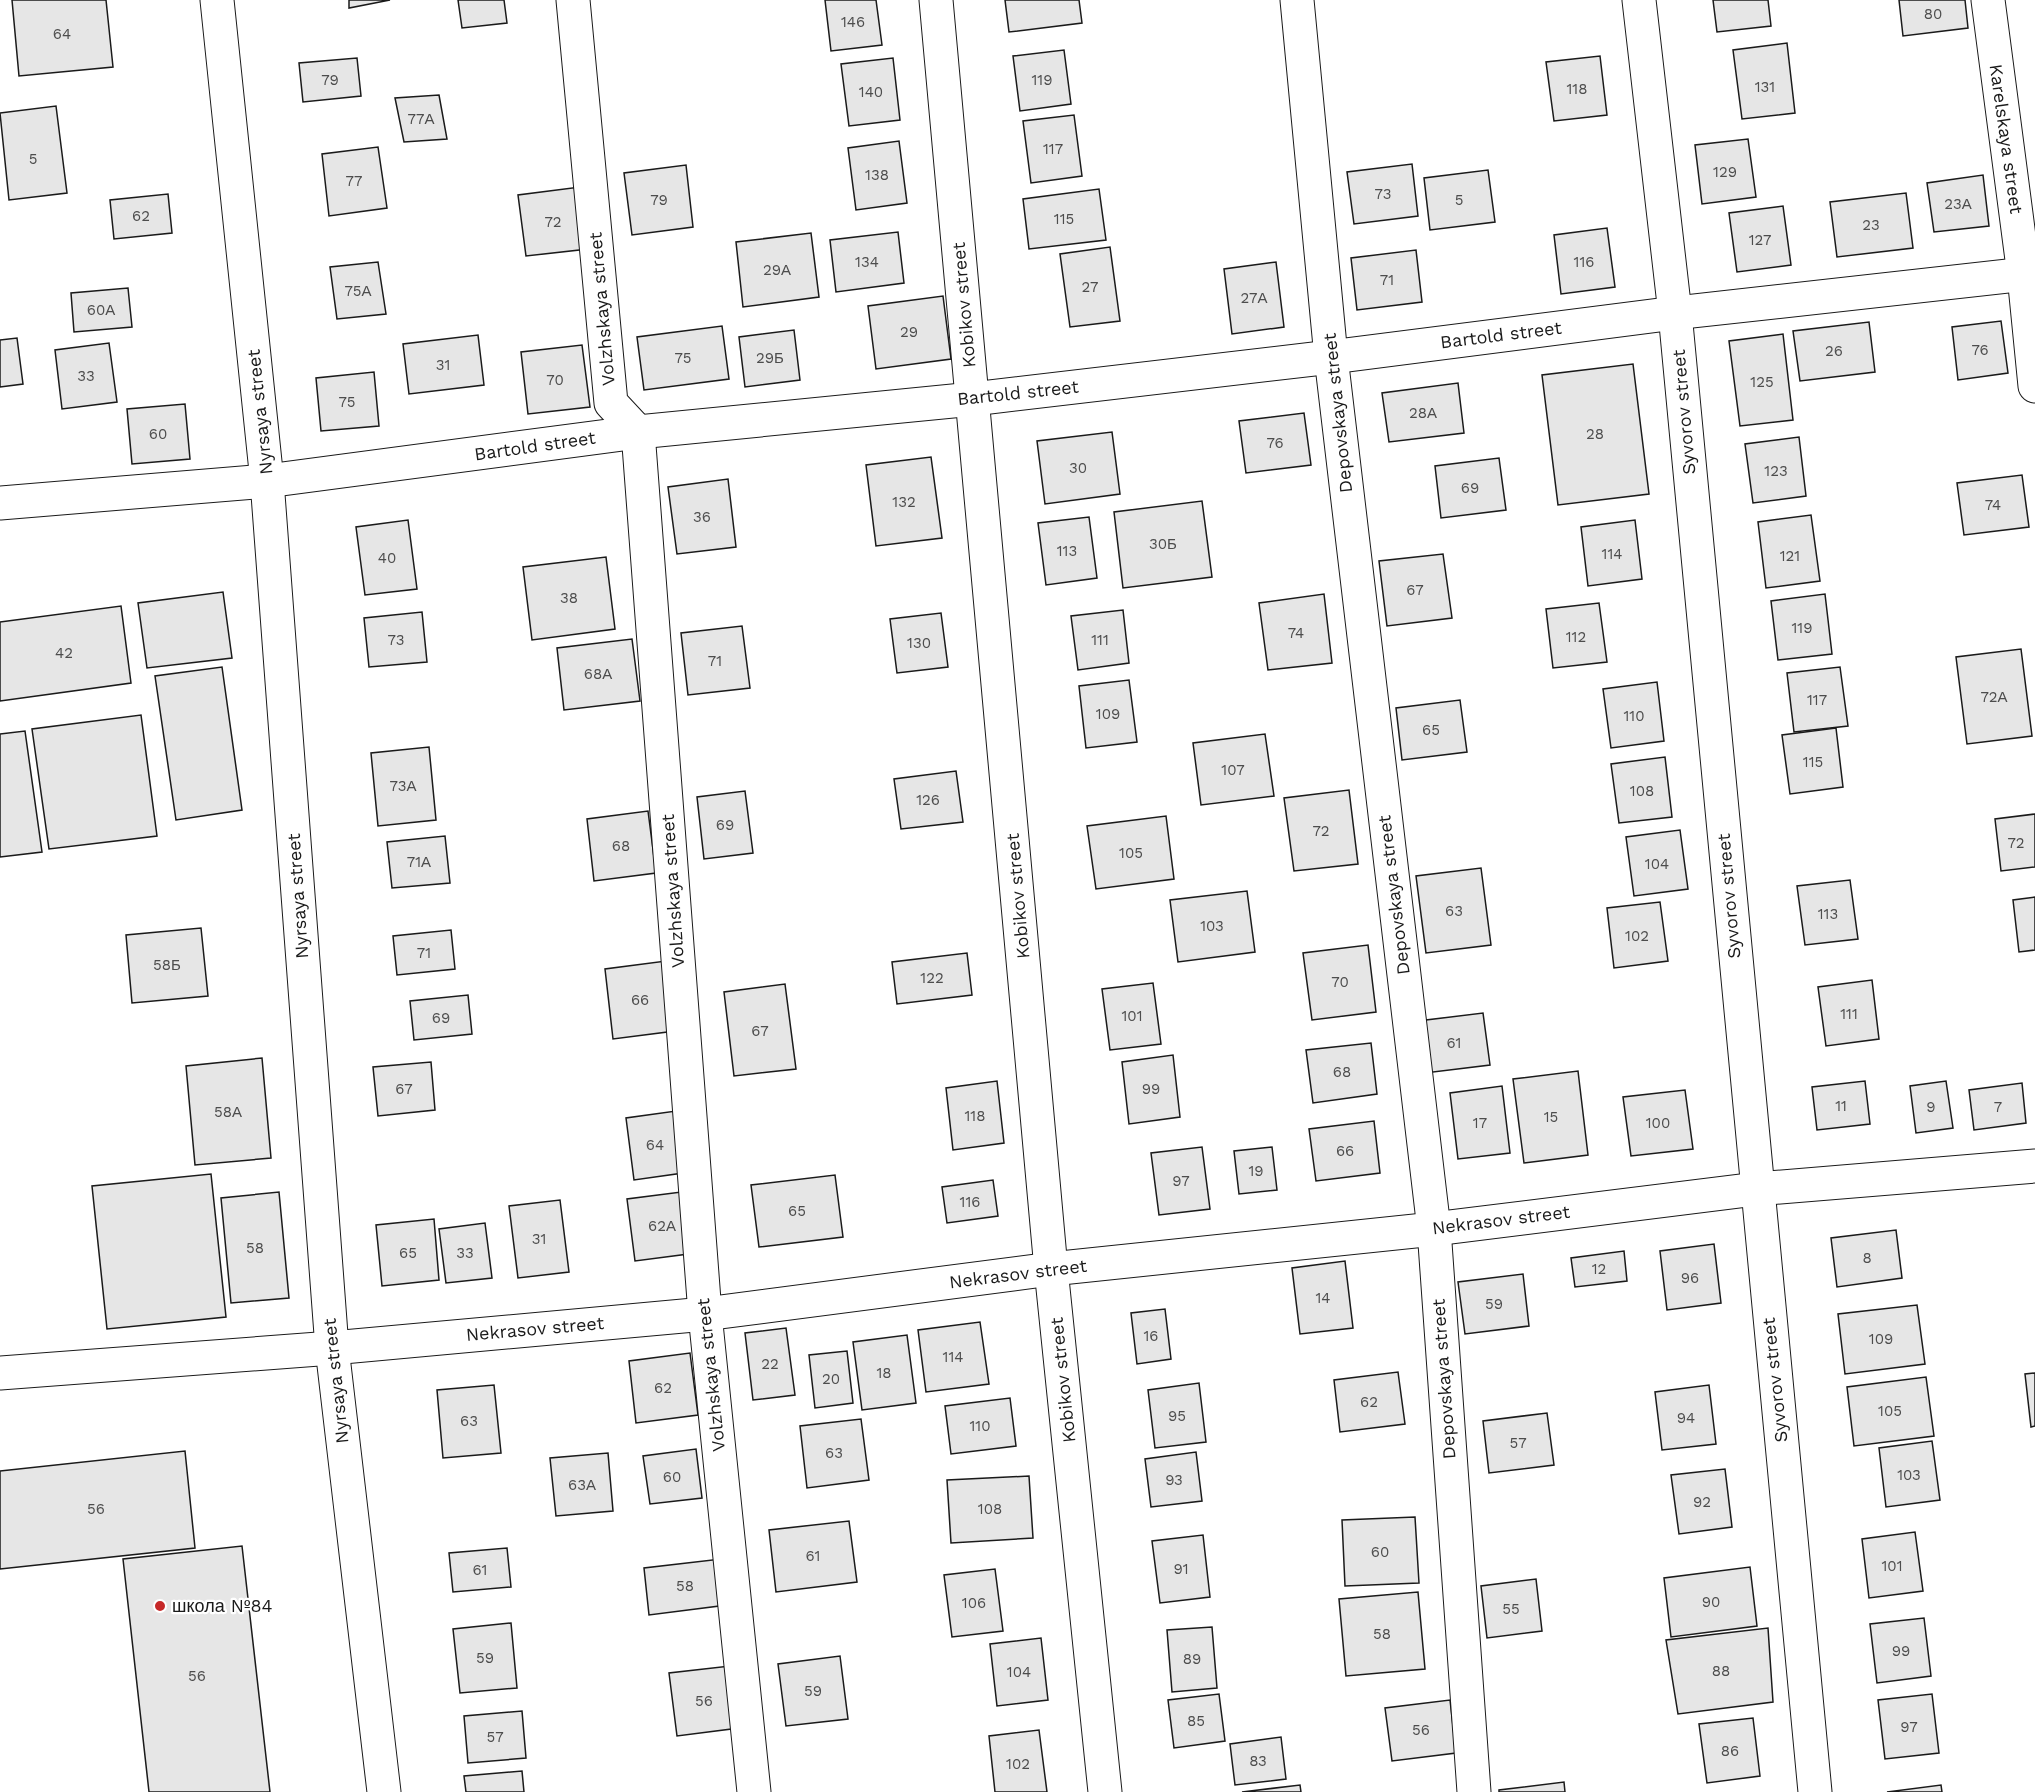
<svg xmlns="http://www.w3.org/2000/svg" width="2035" height="1792" font-family="'Work Sans',sans-serif">
<rect width="100%" height="100%" fill="#fff"/>
<g fill="#e6e6e6" stroke="#1a1a1a" stroke-width="1.5">
<polygon points="12,0 106,0 113,67 19,76"/>
<polygon points="349,0 390,0 349,8"/>
<polygon points="458,0 504,0 507,23 462,28"/>
<polygon points="825,0 876,0 882,45 831,51"/>
<polygon points="1005,0 1079,0 1082,23 1009,32"/>
<polygon points="1713,0 1768,0 1771,26 1717,32"/>
<polygon points="1899,0 1965,0 1968,28 1903,36"/>
<polygon points="1787,43 1795,113 1742,119 1733,50"/>
<polygon points="1064,50 1071,104 1020,111 1013,56"/>
<polygon points="1600,56 1607,115 1554,121 1546,62"/>
<polygon points="357,58 361,96 303,102 299,63"/>
<polygon points="893,58 900,120 849,126 841,64"/>
<polygon points="439,95 447,139 404,142 395,98"/>
<polygon points="56,106 67,193 9,200 0,113"/>
<polygon points="1074,115 1082,176 1031,183 1023,121"/>
<polygon points="1748,139 1756,197 1702,204 1695,145"/>
<polygon points="899,141 907,203 856,210 848,148"/>
<polygon points="378,147 387,208 329,216 322,154"/>
<polygon points="1412,164 1418,216 1354,224 1347,172"/>
<polygon points="686,165 693,227 632,235 624,173"/>
<polygon points="1488,170 1495,222 1430,230 1424,178"/>
<polygon points="1983,175 1989,226 1934,232 1927,183"/>
<polygon points="580,187 588,249 526,256 518,195"/>
<polygon points="1099,189 1106,240 1029,249 1023,199"/>
<polygon points="1906,193 1913,248 1837,257 1830,202"/>
<polygon points="168,194 172,233 114,239 110,200"/>
<polygon points="1783,206 1791,265 1737,272 1729,213"/>
<polygon points="1607,228 1615,287 1561,294 1554,235"/>
<polygon points="898,232 904,283 836,292 830,240"/>
<polygon points="811,233 819,297 743,307 736,242"/>
<polygon points="1110,247 1120,321 1070,327 1060,254"/>
<polygon points="1416,250 1422,302 1357,310 1351,258"/>
<polygon points="378,262 386,314 337,319 330,267"/>
<polygon points="1276,262 1284,327 1232,334 1224,269"/>
<polygon points="128,288 132,327 74,332 71,293"/>
<polygon points="943,296 951,359 876,369 868,306"/>
<polygon points="2001,321 2008,373 1958,380 1952,327"/>
<polygon points="1869,322 1875,372 1800,381 1793,331"/>
<polygon points="722,326 729,379 644,390 637,337"/>
<polygon points="794,330 800,380 745,387 739,337"/>
<polygon points="1783,334 1793,420 1740,426 1729,341"/>
<polygon points="478,335 484,385 409,394 403,344"/>
<polygon points="17,338 23,384 0,387 0,340"/>
<polygon points="109,343 117,402 62,409 55,350"/>
<polygon points="582,345 590,407 528,414 521,352"/>
<polygon points="1633,364 1649,494 1558,505 1542,375"/>
<polygon points="374,372 379,426 321,431 316,378"/>
<polygon points="1458,383 1464,433 1389,442 1382,393"/>
<polygon points="185,404 190,459 132,464 127,409"/>
<polygon points="1304,413 1311,465 1246,473 1239,421"/>
<polygon points="1112,432 1120,494 1045,504 1037,441"/>
<polygon points="1799,437 1806,496 1753,503 1745,444"/>
<polygon points="931,457 942,538 876,546 866,465"/>
<polygon points="1499,458 1506,510 1441,518 1435,466"/>
<polygon points="2022,475 2029,527 1964,535 1957,483"/>
<polygon points="728,479 736,547 677,554 668,487"/>
<polygon points="1202,501 1212,577 1123,588 1114,512"/>
<polygon points="1811,515 1820,581 1766,588 1758,522"/>
<polygon points="1089,517 1097,578 1046,585 1038,523"/>
<polygon points="408,520 417,589 365,595 356,527"/>
<polygon points="1635,520 1642,579 1588,586 1581,527"/>
<polygon points="1443,554 1452,618 1387,626 1379,561"/>
<polygon points="606,557 615,629 532,640 523,567"/>
<polygon points="223,592 232,658 147,668 138,603"/>
<polygon points="1324,594 1332,663 1268,670 1259,603"/>
<polygon points="1825,594 1832,654 1778,660 1771,601"/>
<polygon points="1599,603 1607,662 1553,668 1546,609"/>
<polygon points="121,606 131,683 0,701 0,622"/>
<polygon points="1123,610 1129,663 1078,670 1071,616"/>
<polygon points="422,612 427,662 369,667 364,618"/>
<polygon points="941,613 948,667 897,673 890,619"/>
<polygon points="742,626 750,688 688,695 681,633"/>
<polygon points="632,639 640,701 564,710 557,648"/>
<polygon points="2021,649 2032,736 1967,744 1956,657"/>
<polygon points="222,667 242,810 176,820 155,676"/>
<polygon points="1840,667 1848,726 1794,732 1787,673"/>
<polygon points="1129,680 1137,742 1086,748 1079,686"/>
<polygon points="1657,682 1664,741 1611,748 1603,689"/>
<polygon points="1460,700 1467,752 1402,760 1396,708"/>
<polygon points="141,715 157,836 49,849 32,729"/>
<polygon points="1836,728 1843,787 1790,794 1782,735"/>
<polygon points="25,731 42,852 0,857 0,734"/>
<polygon points="1265,734 1274,796 1201,805 1193,743"/>
<polygon points="429,747 436,820 378,826 371,753"/>
<polygon points="1665,757 1672,817 1619,823 1611,764"/>
<polygon points="956,771 963,822 901,829 894,779"/>
<polygon points="1349,790 1358,864 1294,871 1284,798"/>
<polygon points="745,791 753,853 704,859 697,797"/>
<polygon points="648,811 656,873 594,881 587,819"/>
<polygon points="2035,814 2035,867 2001,871 1995,819"/>
<polygon points="1166,816 1174,879 1096,889 1087,826"/>
<polygon points="1680,830 1688,889 1634,896 1626,837"/>
<polygon points="445,836 450,883 392,888 387,842"/>
<polygon points="1481,868 1491,945 1426,953 1416,876"/>
<polygon points="1850,880 1858,939 1805,945 1797,886"/>
<polygon points="1247,891 1255,952 1178,962 1170,900"/>
<polygon points="2035,897 2035,950 2019,952 2013,900"/>
<polygon points="1660,902 1668,961 1614,968 1607,908"/>
<polygon points="201,928 208,996 132,1003 126,935"/>
<polygon points="451,930 455,969 397,975 393,936"/>
<polygon points="1368,945 1376,1012 1312,1020 1303,953"/>
<polygon points="967,953 972,995 897,1004 892,962"/>
<polygon points="666,961 675,1031 613,1039 605,969"/>
<polygon points="1872,980 1879,1039 1826,1046 1818,987"/>
<polygon points="1153,983 1161,1044 1110,1050 1102,989"/>
<polygon points="785,984 796,1069 734,1076 724,992"/>
<polygon points="468,995 472,1034 414,1040 410,1001"/>
<polygon points="1483,1013 1490,1065 1425,1073 1418,1021"/>
<polygon points="1371,1043 1377,1094 1313,1103 1306,1050"/>
<polygon points="1173,1055 1180,1117 1129,1124 1122,1062"/>
<polygon points="262,1058 271,1158 195,1165 186,1066"/>
<polygon points="431,1062 435,1110 378,1116 373,1067"/>
<polygon points="1578,1071 1588,1155 1524,1163 1513,1079"/>
<polygon points="997,1081 1004,1143 953,1150 946,1088"/>
<polygon points="1865,1081 1870,1124 1817,1130 1812,1087"/>
<polygon points="1946,1081 1953,1128 1916,1133 1910,1086"/>
<polygon points="2022,1083 2026,1123 1974,1130 1969,1090"/>
<polygon points="1502,1086 1510,1153 1458,1159 1450,1093"/>
<polygon points="1685,1090 1693,1149 1631,1156 1623,1097"/>
<polygon points="676,1111 683,1173 634,1180 626,1118"/>
<polygon points="1374,1121 1380,1173 1316,1181 1309,1129"/>
<polygon points="1202,1147 1210,1209 1159,1215 1151,1153"/>
<polygon points="1272,1147 1277,1190 1239,1194 1234,1151"/>
<polygon points="211,1174 226,1317 107,1329 92,1186"/>
<polygon points="835,1175 843,1237 759,1247 751,1185"/>
<polygon points="993,1180 998,1216 947,1223 942,1187"/>
<polygon points="689,1191 696,1253 635,1261 627,1199"/>
<polygon points="279,1192 289,1298 231,1303 221,1198"/>
<polygon points="560,1200 569,1272 518,1278 509,1206"/>
<polygon points="434,1219 439,1280 382,1286 376,1225"/>
<polygon points="485,1223 492,1278 446,1283 439,1229"/>
<polygon points="1896,1230 1902,1278 1837,1287 1831,1238"/>
<polygon points="1714,1244 1721,1303 1667,1310 1660,1251"/>
<polygon points="1624,1251 1627,1281 1575,1287 1571,1258"/>
<polygon points="1345,1261 1353,1328 1300,1334 1292,1268"/>
<polygon points="1523,1274 1529,1326 1465,1334 1458,1282"/>
<polygon points="1917,1305 1925,1364 1845,1374 1838,1314"/>
<polygon points="1165,1309 1171,1359 1137,1364 1131,1313"/>
<polygon points="980,1322 989,1384 926,1392 918,1330"/>
<polygon points="786,1328 795,1395 753,1400 745,1333"/>
<polygon points="907,1335 916,1403 862,1410 853,1342"/>
<polygon points="847,1351 853,1403 815,1408 809,1355"/>
<polygon points="690,1353 698,1415 636,1423 629,1361"/>
<polygon points="1398,1372 1405,1424 1340,1432 1334,1380"/>
<polygon points="2035,1373 2035,1426 2031,1427 2025,1374"/>
<polygon points="1926,1377 1934,1436 1854,1446 1847,1387"/>
<polygon points="1199,1383 1206,1442 1155,1448 1148,1390"/>
<polygon points="494,1385 501,1453 443,1458 437,1390"/>
<polygon points="1709,1385 1716,1444 1662,1450 1655,1392"/>
<polygon points="1010,1398 1016,1446 951,1454 945,1406"/>
<polygon points="1547,1413 1554,1465 1489,1473 1483,1421"/>
<polygon points="861,1419 869,1480 807,1488 800,1426"/>
<polygon points="1932,1441 1940,1500 1886,1507 1879,1448"/>
<polygon points="696,1449 702,1498 650,1504 643,1456"/>
<polygon points="185,1451 195,1548 0,1569 0,1471"/>
<polygon points="1196,1452 1202,1501 1151,1507 1145,1459"/>
<polygon points="608,1453 613,1511 556,1516 550,1458"/>
<polygon points="1725,1469 1732,1527 1679,1534 1671,1475"/>
<polygon points="1029,1476 1033,1538 951,1543 947,1480"/>
<polygon points="1415,1517 1419,1583 1345,1586 1342,1520"/>
<polygon points="849,1521 857,1582 776,1592 769,1530"/>
<polygon points="1915,1532 1923,1591 1869,1598 1862,1539"/>
<polygon points="1203,1535 1210,1597 1160,1603 1152,1541"/>
<polygon points="242,1546 270,1792 149,1792 123,1559"/>
<polygon points="507,1548 511,1587 453,1592 449,1553"/>
<polygon points="721,1559 727,1605 649,1615 644,1568"/>
<polygon points="1750,1567 1757,1626 1671,1637 1664,1578"/>
<polygon points="995,1569 1003,1631 952,1637 944,1575"/>
<polygon points="1536,1579 1542,1631 1487,1638 1481,1586"/>
<polygon points="1418,1592 1425,1669 1346,1676 1339,1599"/>
<polygon points="1924,1618 1931,1676 1877,1683 1870,1624"/>
<polygon points="511,1623 517,1688 460,1693 453,1629"/>
<polygon points="1212,1627 1217,1688 1172,1692 1167,1630"/>
<polygon points="1768,1628 1773,1702 1678,1714 1666,1640"/>
<polygon points="1041,1638 1048,1700 997,1706 990,1644"/>
<polygon points="840,1656 848,1719 786,1726 778,1664"/>
<polygon points="730,1666 739,1728 677,1736 669,1673"/>
<polygon points="1219,1694 1225,1741 1174,1748 1168,1700"/>
<polygon points="1932,1694 1939,1753 1885,1759 1878,1700"/>
<polygon points="1450,1700 1456,1753 1392,1761 1385,1708"/>
<polygon points="522,1711 526,1758 468,1763 464,1716"/>
<polygon points="1753,1718 1760,1776 1707,1783 1699,1724"/>
<polygon points="1039,1730 1047,1792 995,1792 989,1736"/>
<polygon points="1281,1737 1286,1779 1235,1785 1230,1744"/>
<polygon points="522,1771 524,1792 466,1792 464,1776"/>
<polygon points="1564,1782 1565,1792 1499,1792 1499,1790"/>
<polygon points="1300,1785 1301,1792 1242,1792"/>
<polygon points="1941,1785 1942,1792 1887,1792"/>
</g>
<g fill="none" stroke-linecap="round" stroke-linejoin="round">
<defs>
<g id="minor">
<polyline points="217,0 267,481 332,1348 384,1792"/>
<polyline points="573,0 611,403 638,432 705,1314 754,1792"/>
<polyline points="936,0 1051,1269 1105,1792"/>
<polyline points="1297,0 1331,357 1434,1229 1474,1792"/>
<polyline points="1639,0 1675,313 1815,1792"/>
<polyline points="1988,0 2024,275 2035,386"/>
<polyline points="0,1373 332,1348 705,1314 1051,1269 1434,1229 1756,1189 2035,1166"/>
</g>
<polyline id="tertiary" points="0,503 267,481 638,432 973,399 1331,357 1675,313 2035,273"/>
</defs>
<use href="#minor" stroke="#1a1a1a" stroke-width="35"/>
<use href="#tertiary" stroke="#1a1a1a" stroke-width="35"/>
<use href="#minor" stroke="#fff" stroke-width="33"/>
<use href="#tertiary" stroke="#fff" stroke-width="33"/>
</g>
<circle fill="#c62828" stroke="#fff" stroke-width="2" cx="160" cy="1606" r="6"/>
<g text-anchor="middle" stroke-width="4.5" stroke-linejoin="round" paint-order="stroke">
<g font-size="15" fill="#4d4d4d">
<text x="1933" y="19">80</text>
<text x="853" y="27">146</text>
<text x="62" y="39">64</text>
<text x="330" y="85">79</text>
<text x="1042" y="85">119</text>
<text x="1765" y="92">131</text>
<text x="1577" y="94">118</text>
<text x="871" y="97">140</text>
<text x="421" y="124">77А</text>
<text x="1053" y="154">117</text>
<text x="33" y="164">5</text>
<text x="1725" y="177">129</text>
<text x="877" y="180">138</text>
<text x="354" y="186">77</text>
<text x="1383" y="199">73</text>
<text x="659" y="205">79</text>
<text x="1459" y="205">5</text>
<text x="1958" y="209">23А</text>
<text x="141" y="221">62</text>
<text x="1064" y="224">115</text>
<text x="553" y="227">72</text>
<text x="1871" y="230">23</text>
<text x="1760" y="245">127</text>
<text x="867" y="267">134</text>
<text x="1584" y="267">116</text>
<text x="777" y="275">29А</text>
<text x="1387" y="285">71</text>
<text x="1090" y="292">27</text>
<text x="358" y="296">75А</text>
<text x="1254" y="303">27А</text>
<text x="101" y="315">60А</text>
<text x="909" y="337">29</text>
<text x="1980" y="355">76</text>
<text x="1834" y="356">26</text>
<text x="683" y="363">75</text>
<text x="770" y="363">29Б</text>
<text x="443" y="370">31</text>
<text x="86" y="381">33</text>
<text x="555" y="385">70</text>
<text x="1762" y="387">125</text>
<text x="347" y="407">75</text>
<text x="1423" y="418">28А</text>
<text x="158" y="439">60</text>
<text x="1595" y="439">28</text>
<text x="1275" y="448">76</text>
<text x="1078" y="473">30</text>
<text x="1776" y="476">123</text>
<text x="1470" y="493">69</text>
<text x="904" y="507">132</text>
<text x="1993" y="510">74</text>
<text x="702" y="522">36</text>
<text x="1163" y="549">30Б</text>
<text x="1067" y="556">113</text>
<text x="1612" y="559">114</text>
<text x="1790" y="561">121</text>
<text x="387" y="563">40</text>
<text x="1415" y="595">67</text>
<text x="569" y="603">38</text>
<text x="1802" y="633">119</text>
<text x="1296" y="638">74</text>
<text x="1576" y="642">112</text>
<text x="396" y="645">73</text>
<text x="1100" y="645">111</text>
<text x="919" y="648">130</text>
<text x="64" y="658">42</text>
<text x="715" y="666">71</text>
<text x="598" y="679">68А</text>
<text x="1994" y="702">72А</text>
<text x="1817" y="705">117</text>
<text x="1108" y="719">109</text>
<text x="1634" y="721">110</text>
<text x="1431" y="735">65</text>
<text x="1813" y="767">115</text>
<text x="1233" y="775">107</text>
<text x="403" y="791">73А</text>
<text x="1642" y="796">108</text>
<text x="928" y="805">126</text>
<text x="725" y="830">69</text>
<text x="1321" y="836">72</text>
<text x="2016" y="848">72</text>
<text x="621" y="851">68</text>
<text x="1131" y="858">105</text>
<text x="419" y="867">71А</text>
<text x="1657" y="869">104</text>
<text x="1454" y="916">63</text>
<text x="1828" y="919">113</text>
<text x="1212" y="931">103</text>
<text x="1637" y="941">102</text>
<text x="424" y="958">71</text>
<text x="167" y="970">58Б</text>
<text x="932" y="983">122</text>
<text x="1340" y="987">70</text>
<text x="640" y="1005">66</text>
<text x="1849" y="1019">111</text>
<text x="1132" y="1021">101</text>
<text x="441" y="1023">69</text>
<text x="760" y="1036">67</text>
<text x="1454" y="1048">61</text>
<text x="1342" y="1077">68</text>
<text x="404" y="1094">67</text>
<text x="1151" y="1094">99</text>
<text x="1841" y="1111">11</text>
<text x="1931" y="1112">9</text>
<text x="1998" y="1112">7</text>
<text x="228" y="1117">58А</text>
<text x="975" y="1121">118</text>
<text x="1551" y="1122">15</text>
<text x="1480" y="1128">17</text>
<text x="1658" y="1128">100</text>
<text x="655" y="1150">64</text>
<text x="1345" y="1156">66</text>
<text x="1256" y="1176">19</text>
<text x="1181" y="1186">97</text>
<text x="970" y="1207">116</text>
<text x="797" y="1216">65</text>
<text x="662" y="1231">62А</text>
<text x="539" y="1244">31</text>
<text x="255" y="1253">58</text>
<text x="408" y="1258">65</text>
<text x="465" y="1258">33</text>
<text x="1867" y="1263">8</text>
<text x="1599" y="1274">12</text>
<text x="1690" y="1283">96</text>
<text x="1323" y="1303">14</text>
<text x="1494" y="1309">59</text>
<text x="1151" y="1341">16</text>
<text x="1881" y="1344">109</text>
<text x="953" y="1362">114</text>
<text x="770" y="1369">22</text>
<text x="884" y="1378">18</text>
<text x="831" y="1384">20</text>
<text x="663" y="1393">62</text>
<text x="1369" y="1407">62</text>
<text x="1890" y="1416">105</text>
<text x="1177" y="1421">95</text>
<text x="1686" y="1423">94</text>
<text x="469" y="1426">63</text>
<text x="980" y="1431">110</text>
<text x="1518" y="1448">57</text>
<text x="834" y="1458">63</text>
<text x="1909" y="1480">103</text>
<text x="672" y="1482">60</text>
<text x="1174" y="1485">93</text>
<text x="582" y="1490">63А</text>
<text x="1702" y="1507">92</text>
<text x="96" y="1514">56</text>
<text x="990" y="1514">108</text>
<text x="1380" y="1557">60</text>
<text x="813" y="1561">61</text>
<text x="1892" y="1571">101</text>
<text x="1181" y="1574">91</text>
<text x="480" y="1575">61</text>
<text x="685" y="1591">58</text>
<text x="1711" y="1607">90</text>
<text x="974" y="1608">106</text>
<text x="1511" y="1614">55</text>
<text x="1382" y="1639">58</text>
<text x="1901" y="1656">99</text>
<text x="485" y="1663">59</text>
<text x="1192" y="1664">89</text>
<text x="1721" y="1676">88</text>
<text x="1019" y="1677">104</text>
<text x="197" y="1681">56</text>
<text x="813" y="1696">59</text>
<text x="704" y="1706">56</text>
<text x="1196" y="1726">85</text>
<text x="1909" y="1732">97</text>
<text x="1421" y="1735">56</text>
<text x="495" y="1742">57</text>
<text x="1730" y="1756">86</text>
<text x="1258" y="1766">83</text>
<text x="1018" y="1769">102</text>
</g>
<g font-size="18" fill="#1a1a1a" stroke="#fff">
<text transform="translate(2006 139) rotate(82)" y="6">Karelskaya street</text>
<text transform="translate(964 305) rotate(-95)" y="6">Kobikov street</text>
<text transform="translate(602 309) rotate(-95)" y="6">Volzhskaya street</text>
<text transform="translate(1501 335) rotate(-7)" y="6">Bartold street</text>
<text transform="translate(1018 393) rotate(-6)" y="6">Bartold street</text>
<text transform="translate(260 412) rotate(-96)" y="6">Nyrsaya street</text>
<text transform="translate(1684 412) rotate(-95)" y="6">Syvorov street</text>
<text transform="translate(1338 413) rotate(-96)" y="6">Depovskaya street</text>
<text transform="translate(535 446) rotate(-8)" y="6">Bartold street</text>
<text transform="translate(673 891) rotate(-94)" y="6">Volzhskaya street</text>
<text transform="translate(1394 895) rotate(-97)" y="6">Depovskaya street</text>
<text transform="translate(298 896) rotate(-94)" y="6">Nyrsaya street</text>
<text transform="translate(1018 896) rotate(-95)" y="6">Kobikov street</text>
<text transform="translate(1729 896) rotate(-95)" y="6">Syvorov street</text>
<text transform="translate(1501 1220) rotate(-7)" y="6">Nekrasov street</text>
<text transform="translate(1018 1274) rotate(-7)" y="6">Nekrasov street</text>
<text transform="translate(535 1329) rotate(-5)" y="6">Nekrasov street</text>
<text transform="translate(711 1375) rotate(-96)" y="6">Volzhskaya street</text>
<text transform="translate(1444 1379) rotate(-94)" y="6">Depovskaya street</text>
<text transform="translate(1063 1380) rotate(-96)" y="6">Kobikov street</text>
<text transform="translate(1775 1380) rotate(-96)" y="6">Syvorov street</text>
<text transform="translate(336 1381) rotate(-96)" y="6">Nyrsaya street</text>
</g>
<g font-size="18" fill="#1a1a1a" stroke="#fff" text-anchor="start">
<text x="172" y="1612">школа №84</text>
</g>
</g>
</svg>
